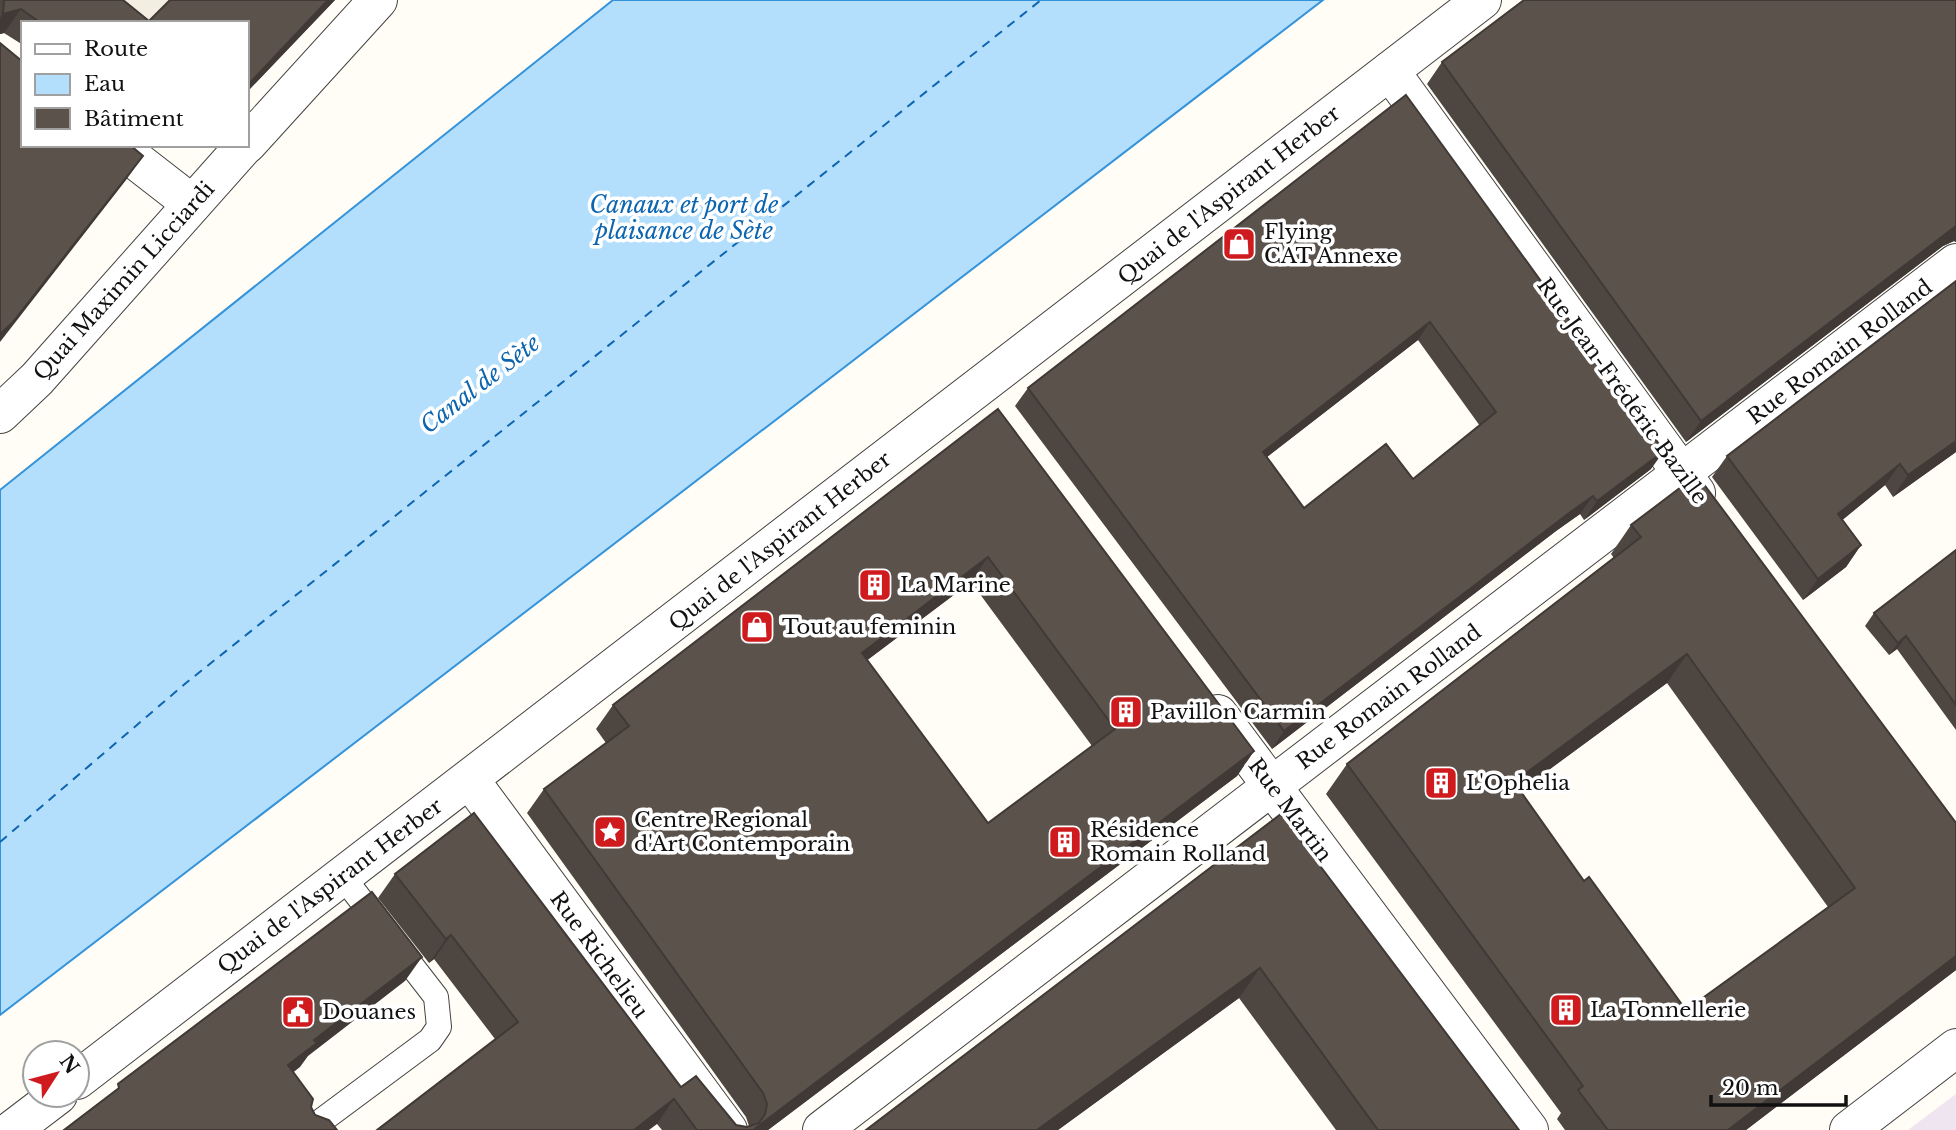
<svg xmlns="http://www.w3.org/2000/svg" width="1956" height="1130" font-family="'Libre Baskerville',serif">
<rect width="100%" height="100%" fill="#fffdf5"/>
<polygon fill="#efe5f0" points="1956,1094 1956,1130 1908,1130"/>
<polygon fill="#f2eee1" points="77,0 178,0 154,23"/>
<polygon fill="#b4dffc" stroke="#3493da" stroke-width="2" points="613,0 1323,0 0,1015 0,490"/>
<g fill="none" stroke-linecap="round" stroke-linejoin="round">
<polyline stroke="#0c65b0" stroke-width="2" stroke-dasharray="9 7" stroke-linecap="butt" points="0,842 186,683 1041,0"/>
<defs>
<polyline id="lane" points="309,1130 430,1040 439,1027 436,997 343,877"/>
<g id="street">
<polyline points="1390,71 1696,493"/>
<polyline points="247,144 378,0"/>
<polyline points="116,145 192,204"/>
<polyline points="0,414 37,379 245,145"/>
<polyline points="1218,714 1529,1130"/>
<polyline points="470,780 728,1130"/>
<polyline points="77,1080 1482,0"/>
<polyline points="12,1130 58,1095"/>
<polyline points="822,1130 1956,263"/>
<polyline points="1849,1130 1956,1048"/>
</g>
</defs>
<use href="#lane" stroke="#444" stroke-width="26"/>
<use href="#street" stroke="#444" stroke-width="40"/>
<use href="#lane" stroke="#fff" stroke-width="24"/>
<use href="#street" stroke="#fff" stroke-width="38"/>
</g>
<g fill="#4e4741" fill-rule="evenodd">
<polygon points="0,0 123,0 149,21 170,0 335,0 247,92 247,23 23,23 23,45 4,33 0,34"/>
<polygon points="1956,0 1956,242 1954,241 1943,246 1686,442 1427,84 1442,62"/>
<path d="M1406,95l245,374 -67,51 -4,-6 -24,17 -284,218 -257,-343 13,-18zM1418,340l62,86 -67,53 -109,29 -37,-51z"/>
<path d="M998,409l256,342 -17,25 -469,354h-106l-5,-6 -162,-85 -61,-80 -5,4 -51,-65 17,-24 286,213 55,38 11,2 2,-1 -3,-9 -219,-304 17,-24 62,-46 -10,-14 17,-24zM971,582l121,164 -104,77 -121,-163z"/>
<polygon points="1956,452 1893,497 1885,485 1842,520 1861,545 1846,567 1803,600 1712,477 1727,456"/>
<path d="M1631,525l325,298v147l-210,160h-181l-8,-11 4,-6 -235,-319 21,-30 267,-206 -3,-4zM1667,683l161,224 -142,103 -102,-129 -64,-90z"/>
<polygon points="1956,550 1956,730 1897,649 1889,655 1865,626 1874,613"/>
<polygon points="1281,814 1519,1130 1336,1130 1239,998 1058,1130 866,1130"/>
</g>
<g fill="#403935">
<polygon points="328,0 335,0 247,92 247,86"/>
<polygon points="21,9 4,33 0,34 0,18 3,14"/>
<polygon points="143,156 126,180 0,342 0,334"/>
<polygon points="1956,226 1956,242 1954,241 1943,246 1686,442 1701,421"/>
<polygon points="1430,322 1418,340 1250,470 1263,452"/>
<polygon points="1956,441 1956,452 1893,497 1908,475"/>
<polygon points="1664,451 1651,469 1584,520 1597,501"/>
<polygon points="1900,464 1885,485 1823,536 1838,514"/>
<polygon points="1593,496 1580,514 1556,531 1272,749 1284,731 1569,513"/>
<polygon points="1861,545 1846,567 1803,600 1818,579"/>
<polygon points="988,557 971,582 845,677 862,653"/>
<polygon points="1906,636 1897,649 1889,655 1898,643"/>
<polygon points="1687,654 1667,683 1493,811 1514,782"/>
<polygon points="1254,751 1237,776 768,1130 753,1130"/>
<polygon points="451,935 434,959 429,963 446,939"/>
<polygon points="1956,956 1956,970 1746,1130 1728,1130"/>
<polygon points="422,957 405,981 308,1056 300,1067 271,1090 288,1065 314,1040"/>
<polygon points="1260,968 1239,998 1058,1130 1037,1130"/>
<polygon points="674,1099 657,1124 649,1130 634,1130"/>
</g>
<g fill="#5b524c" stroke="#403935" stroke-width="2" fill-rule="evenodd">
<polygon points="4,0 123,0 149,21 170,0 328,0 247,86 247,23 41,23 21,9 3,14"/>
<polygon points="1524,0 1956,0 1956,226 1701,421 1442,62"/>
<polygon points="0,43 23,62 23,145 130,145 143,156 13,322 0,334"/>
<path d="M1406,95l258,356 -67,50 -4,-5 -24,17 -285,218 -256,-343zM1430,322l66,90 -83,67 -27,-35 -82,64 -41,-56z"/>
<polygon points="1956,281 1956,441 1908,475 1900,464 1838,514 1861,545 1818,579 1727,456"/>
<path d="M998,409l256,342 -501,379h-56l-23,-31 -40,31h-257l141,-108 -67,-87 -5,4 -51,-65 79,-61 207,274 15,-11 40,49 11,2 12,-4 6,-9 2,-10 -4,-11 -219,-304 85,-63 -16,-21zM988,557l127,172 -127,94 -126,-170z"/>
<path d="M1697,475l259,348v133l-228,174h-120l-30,-40 5,-4 -236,-322 294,-227 -10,-12zM1687,654l168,234 -169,122 -97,-133 -5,4 -70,-99z"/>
<polygon points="1956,550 1956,705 1906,636 1898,643 1874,613"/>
<polygon points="1281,814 1519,1130 1378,1130 1260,968 1037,1130 866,1130"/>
<polygon points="372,892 422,957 314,1040 317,1043 288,1065 313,1099 311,1107 315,1115 329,1120 337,1130 64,1130 119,1088 118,1084"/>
</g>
<defs>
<symbol id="shop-square" viewBox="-11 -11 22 22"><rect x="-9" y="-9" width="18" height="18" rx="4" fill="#cf1a1e" stroke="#fff"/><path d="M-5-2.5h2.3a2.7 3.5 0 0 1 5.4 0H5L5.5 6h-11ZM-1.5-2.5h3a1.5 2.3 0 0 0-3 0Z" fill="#fff"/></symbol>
<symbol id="building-square" viewBox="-11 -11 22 22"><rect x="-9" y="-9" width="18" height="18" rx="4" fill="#cf1a1e" stroke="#fff"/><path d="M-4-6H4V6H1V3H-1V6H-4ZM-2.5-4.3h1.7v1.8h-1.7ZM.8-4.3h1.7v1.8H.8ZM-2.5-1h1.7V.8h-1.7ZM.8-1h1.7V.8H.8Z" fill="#fff"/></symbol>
<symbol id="sight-square" viewBox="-11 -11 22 22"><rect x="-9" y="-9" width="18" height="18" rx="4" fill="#cf1a1e" stroke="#fff"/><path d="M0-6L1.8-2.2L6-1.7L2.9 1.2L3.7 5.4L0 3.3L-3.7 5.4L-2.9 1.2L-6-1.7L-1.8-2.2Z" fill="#fff"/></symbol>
<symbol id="civic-square" viewBox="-11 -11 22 22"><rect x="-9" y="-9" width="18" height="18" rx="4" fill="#cf1a1e" stroke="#fff"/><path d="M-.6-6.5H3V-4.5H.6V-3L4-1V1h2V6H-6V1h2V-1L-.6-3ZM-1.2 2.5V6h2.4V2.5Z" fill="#fff"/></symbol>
</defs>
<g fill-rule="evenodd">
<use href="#shop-square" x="1220" y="225" width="38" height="38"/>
<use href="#building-square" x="856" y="566" width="38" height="38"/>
<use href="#shop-square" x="738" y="608" width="38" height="38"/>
<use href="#building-square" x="1107" y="693" width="38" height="38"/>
<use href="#building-square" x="1422" y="764" width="38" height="38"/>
<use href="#sight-square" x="591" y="813" width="38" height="38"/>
<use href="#building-square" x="1046" y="823" width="38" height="38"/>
<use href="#building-square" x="1547" y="991" width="38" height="38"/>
<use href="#civic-square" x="279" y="993" width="38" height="38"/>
</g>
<g text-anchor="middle" stroke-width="7" stroke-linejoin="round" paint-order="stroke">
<g font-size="21" fill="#111" stroke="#fff">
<text transform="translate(1229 195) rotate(-38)" y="7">Quai de l'Aspirant Herber</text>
<text transform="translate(124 281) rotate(-48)" y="7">Quai Maximin Licciardi</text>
<text transform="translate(1840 352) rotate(-37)" y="7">Rue Romain Rolland</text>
<text transform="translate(1622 391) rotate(54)" y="7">Rue Jean-Frédéric Bazille</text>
<text transform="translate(780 541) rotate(-38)" y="7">Quai de l'Aspirant Herber</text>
<text transform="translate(1389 697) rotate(-37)" y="7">Rue Romain Rolland</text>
<text transform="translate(1290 810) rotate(53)" y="7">Rue Martin</text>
<text transform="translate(330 886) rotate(-37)" y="7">Quai de l'Aspirant Herber</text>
<text transform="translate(599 955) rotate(54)" y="7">Rue Richelieu</text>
</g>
<g font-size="21" fill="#111" stroke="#fff" text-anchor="start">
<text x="1264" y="239">Flying<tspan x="1264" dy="24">CAT Annexe</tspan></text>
<text x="900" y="592">La Marine</text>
<text x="782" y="634">Tout au feminin</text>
<text x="1150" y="719">Pavillon Carmin</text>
<text x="1466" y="790">L'Ophelia</text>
<text x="634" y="827">Centre Regional<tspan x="634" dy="24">d'Art Contemporain</tspan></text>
<text x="1090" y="837">Résidence<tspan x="1090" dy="24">Romain Rolland</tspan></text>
<text x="1590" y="1017">La Tonnellerie</text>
<text x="322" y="1019">Douanes</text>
</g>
<g font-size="23" font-style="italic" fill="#0c65b0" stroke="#fff">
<text x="684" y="213">Canaux et port de<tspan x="684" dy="26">plaisance de Sète</tspan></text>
<text transform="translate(480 384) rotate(-38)" y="8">Canal de Sète</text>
</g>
</g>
<rect x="21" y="21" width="228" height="126" fill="#ffffff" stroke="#a0a0a0" stroke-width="2"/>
<rect x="35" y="44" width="35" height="10" fill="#ffffff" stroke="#a0a0a0" stroke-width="2"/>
<text x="84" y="56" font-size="21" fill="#111111">Route</text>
<rect x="35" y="74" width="35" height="21" fill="#b4dffc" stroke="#a0a0a0" stroke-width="2"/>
<text x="84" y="91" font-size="21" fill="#111111">Eau</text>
<rect x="35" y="108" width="35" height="21" fill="#5b524c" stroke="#a0a0a0" stroke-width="2"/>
<text x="84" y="126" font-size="21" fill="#111111">Bâtiment</text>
<g transform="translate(56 1074) rotate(54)"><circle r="33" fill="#ffffff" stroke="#a0a0a0" stroke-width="2"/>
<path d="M0-5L12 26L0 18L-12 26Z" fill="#cf1a1e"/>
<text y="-10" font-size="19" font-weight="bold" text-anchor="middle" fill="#111111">N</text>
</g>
<path d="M1711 1095v10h135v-10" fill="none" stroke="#111111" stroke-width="3.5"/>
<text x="1722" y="1095" font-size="21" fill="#111111" stroke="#ffffff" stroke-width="5" paint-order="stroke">20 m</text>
</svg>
